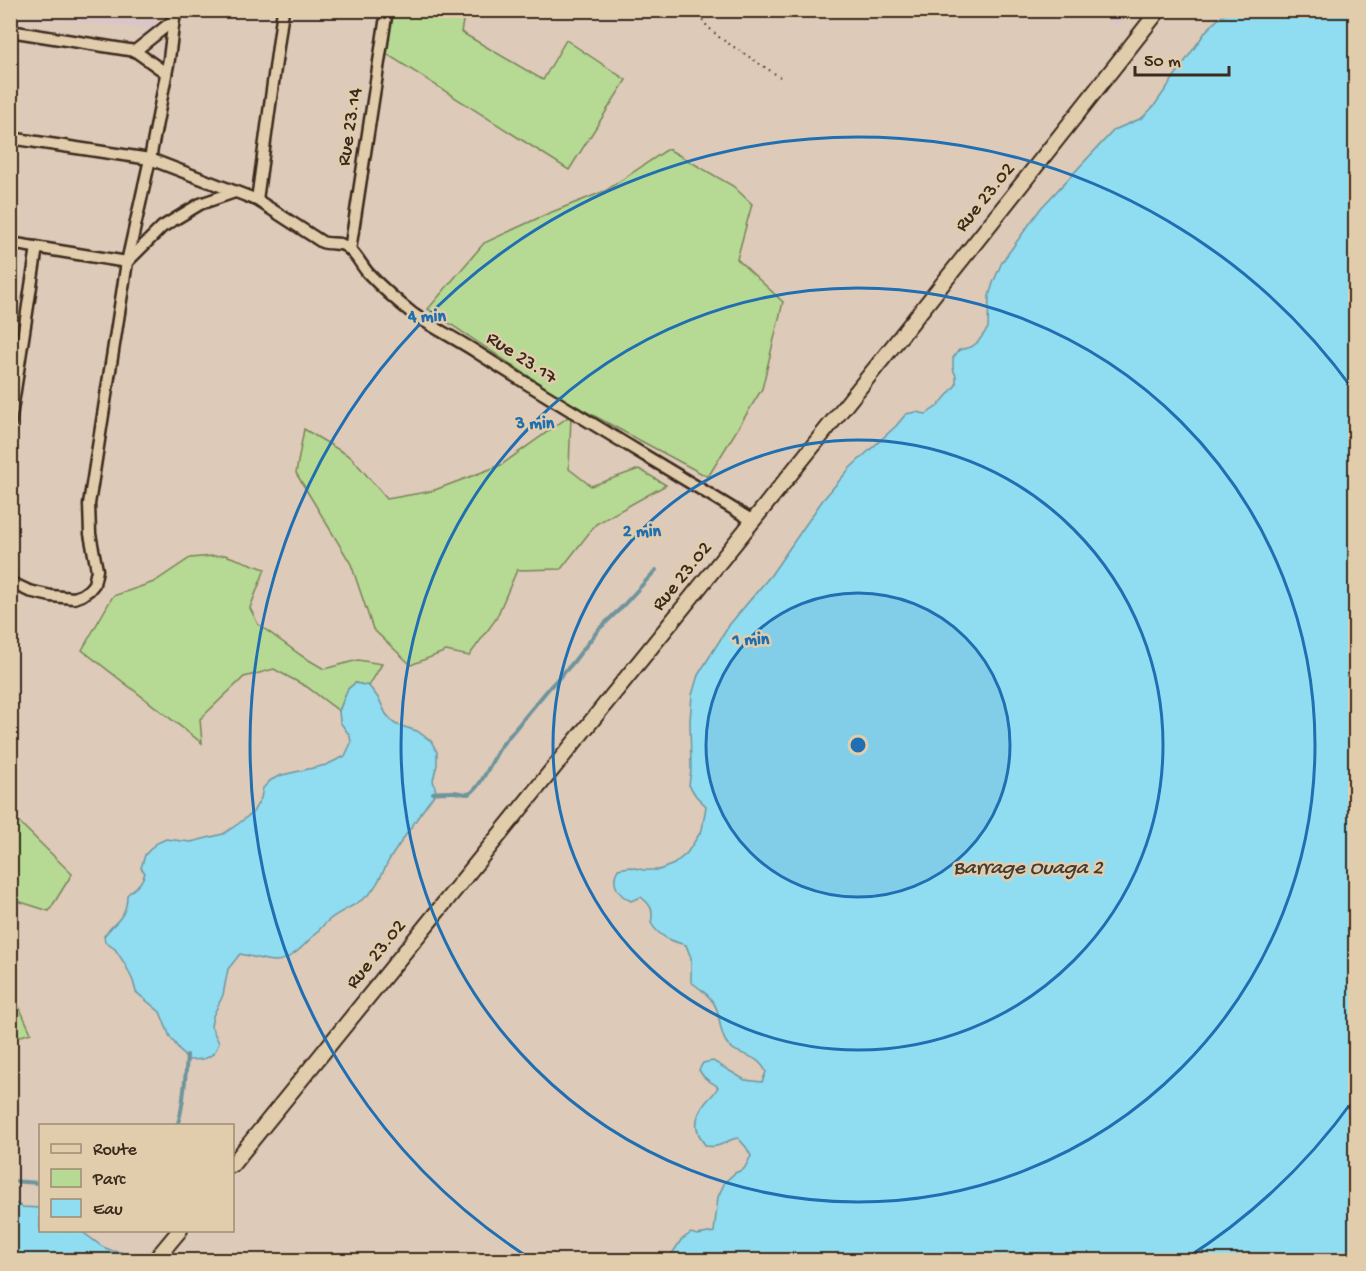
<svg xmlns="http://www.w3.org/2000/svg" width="1366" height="1271" font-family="'Gochi Hand',sans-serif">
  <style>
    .built { fill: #dac6c9 }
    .green { fill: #b6d994; stroke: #788259; stroke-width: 1.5 }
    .water { fill: #90dcf0; stroke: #6e959c; stroke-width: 1.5 }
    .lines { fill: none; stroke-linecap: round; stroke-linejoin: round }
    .stream { stroke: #6e959c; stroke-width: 4 }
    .street-casing { stroke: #3b2a1e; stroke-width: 15 }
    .secondary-casing { stroke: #3b2a1e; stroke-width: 18 }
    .path { stroke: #3b2a1e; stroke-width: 2; stroke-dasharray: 1.5 4.5; stroke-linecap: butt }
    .street { stroke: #e1cdac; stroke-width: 10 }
    .secondary { stroke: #e1cdac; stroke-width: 14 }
    .ring { fill: none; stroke: #1f6fb2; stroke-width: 3 }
    .labels { text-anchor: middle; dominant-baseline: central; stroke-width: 5; stroke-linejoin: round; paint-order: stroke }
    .street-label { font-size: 20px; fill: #3b2a1e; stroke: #e1cdac }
    .water-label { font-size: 21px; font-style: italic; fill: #443c33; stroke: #e1cdac }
    .centre { fill: #1f6fb2; stroke: #e1cdac; stroke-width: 3 }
    .ring-label { font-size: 18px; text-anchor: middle; font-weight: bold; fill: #1f6fb2; stroke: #e1cdac; stroke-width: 5; stroke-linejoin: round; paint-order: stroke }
  </style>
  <rect width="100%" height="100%" fill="#decab9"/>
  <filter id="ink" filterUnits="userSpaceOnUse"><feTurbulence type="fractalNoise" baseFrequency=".0167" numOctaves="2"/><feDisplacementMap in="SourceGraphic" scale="12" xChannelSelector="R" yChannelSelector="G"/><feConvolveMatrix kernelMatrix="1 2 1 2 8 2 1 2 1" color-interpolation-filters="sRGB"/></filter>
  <g filter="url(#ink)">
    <g class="built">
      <path d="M11,10l147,1 -3,19 -144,-17z"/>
      <path d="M1097,11h33l-13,15z"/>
    </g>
    <g class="green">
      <path d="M392,11h73l-4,21 82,48 23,-40 60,40 -57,90 -184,-117z"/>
      <path d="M668,149l65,37 19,18 -15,55 46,43 -21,87 -54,88 -145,-78 -135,-90 56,-66 63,-29 58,-23z"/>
      <path d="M571,415l-2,54 22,17 48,-17 27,16 -70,39 -35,45 -44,1 -21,49 -27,37 -23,-5 -35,14 -38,-36 -22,-65 -55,-91 8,-44 47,28 36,42 45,-8 69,-26z"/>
      <path d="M225,555l40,14 -15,39 8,16 44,32 22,13 34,-9 24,4 -13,22 -14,-3 -7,6 -9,22 -32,-24 -33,-18 -30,8 -44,42 2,24 -120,-93 31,-54 41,-14 36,-24z"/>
      <path d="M10,810l2,5 60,59 -23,37 -38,-12z"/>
      <path d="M11,989l20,44 -20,6h-1z"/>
    </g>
    <g class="water">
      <path d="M1231,10l124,1v1241l-4,8h-683l13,-20 10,-7 6,2 17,-3 4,-35 7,-15 10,-9 9,-4 7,-13 -5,-9 -8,-9c-9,1 -14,7 -22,8 -3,1 -7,0 -10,0 -12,-15 -13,-28 0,-44 5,-6 8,-7 12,-15 -9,-8 -12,-5 -19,-17l4,-7 10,-2 32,19 17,2 4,-10c-9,-21 -30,-14 -40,-30 -6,-9 -6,-22 -9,-32 -4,-12 -16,-21 -26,-28v-24l-5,-13c-15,-4 -27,-8 -35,-22 3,-13 0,-18 -10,-26l-10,4c-13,-6 -21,-18 -13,-32l12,-2 14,3h15l15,-6 13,-11 15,-23 4,-24 -10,-10 -7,-11 2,-15 -1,-50 2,-25 6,-20 32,-51 41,-49 51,-74 28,-33 46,-42 10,-12 10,-2 10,2 12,-8 18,-21v-9l-3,-7v-11l6,-8 12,-3 7,-5 10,-14 1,-32 4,-13 9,-21 39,-54 73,-78 28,-12 12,-12 52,-75 12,-12z"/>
      <path d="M355,683l14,3 10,13 7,15 9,10 22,7 14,10 6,11v13l-4,15 3,12c-16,22 -32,45 -47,68 -6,11 -10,23 -18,32 -11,13 -29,17 -42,28 -14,12 -34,41 -53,41 -12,0 -25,-5 -36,-7l-12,15 -5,26 -10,21 -2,10 8,17c-6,17 -16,17 -32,17l-17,-23 -10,-25 -24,-20 -3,-11 -8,-17 -10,-15 -10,-7 -1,-6c12,-16 23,-18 23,-41 9,-9 13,-8 18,-22l-4,-5 4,-13 10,-11 11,-5 25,3 32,-8 15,-10 15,-12 8,-14 2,-10 8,-8 11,-5 44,-10 19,-9 6,-13 -1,-7 -10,-14 -1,-11 9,-22z"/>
      <path d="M12,1201l10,6 18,1v22l41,1 22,16 10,4 8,1 4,4 -2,4h-112l-1,-58z"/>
    </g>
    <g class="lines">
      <g class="stream">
        <path d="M433,793c6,-1 13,-1 20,-1 5,0 10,2 15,2 11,-2 26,-38 33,-48l49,-59 21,-22 28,-36 21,-20 36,-39"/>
        <path d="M177,1126c6,-15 9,-55 10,-71"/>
        <path d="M10,1181l30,2"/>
        <path d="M120,1258l19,2"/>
      </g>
      <g class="street-casing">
        <g id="street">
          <path d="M10,31l125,20 31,22"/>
          <path d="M135,51l39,-31"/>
          <path d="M10,138l140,21 107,41 65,42c6,2 13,1 18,2 13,3 20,20 28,29 13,14 29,28 44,40 21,15 45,26 66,40 91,58 184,112 275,168"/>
          <path d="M257,200l26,-190"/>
          <path d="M10,243l117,19 35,-35 38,-23 35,-12"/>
          <path d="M350,250l37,-240"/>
          <path d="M10,423l27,-176"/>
          <path d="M10,581l4,3 15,7 22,5 23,2 8,-3 7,-5 5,-6 3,-14 -7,-36 -1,-30 38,-242 23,-103 19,-100 6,-49"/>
        </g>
      </g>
      <g class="secondary-casing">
        <g id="secondary">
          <path d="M232,1165c311,-384 622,-766 927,-1155"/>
          <path d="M155,1260l25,-30"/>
        </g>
      </g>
      <path class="path" d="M695,10l12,16 13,12 60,39"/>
      <use href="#street" class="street"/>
      <use href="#secondary" class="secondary"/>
    </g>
  </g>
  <circle cx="858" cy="745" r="152" fill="#1f6fb2" fill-opacity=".12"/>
  <g class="ring">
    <circle cx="858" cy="745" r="152"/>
    <circle cx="858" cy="745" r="305"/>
    <circle cx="858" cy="745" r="457"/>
    <path d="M1354 1099A609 609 0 0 1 1185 1259M531 1259A609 609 0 1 1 1354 391"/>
  </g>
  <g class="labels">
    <g class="street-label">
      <text transform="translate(351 127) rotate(-81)">Rue 23.14</text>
      <text transform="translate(986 198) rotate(-51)">Rue 23.02</text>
      <text transform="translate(521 359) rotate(33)">Rue 23.17</text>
      <text transform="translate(683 577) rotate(-51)">Rue 23.02</text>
      <text transform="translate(377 955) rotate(-51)">Rue 23.02</text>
    </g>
    <g class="water-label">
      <text x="1028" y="869">Barrage Ouaga 2</text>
    </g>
  </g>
  <circle cx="858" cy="745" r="9" class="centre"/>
  <g class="ring-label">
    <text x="427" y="321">4 min</text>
    <text x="535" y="428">3 min</text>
    <text x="642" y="536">2 min</text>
    <text x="751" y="644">1 min</text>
  </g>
  <rect width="1366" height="1271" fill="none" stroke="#e1cdac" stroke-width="36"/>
  <rect x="18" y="18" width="1330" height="1235" fill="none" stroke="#3b2a1e" stroke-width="2" filter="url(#ink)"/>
  <rect x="39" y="1124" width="195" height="108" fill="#e1cdac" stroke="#9f8c73" stroke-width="1.5"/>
  <rect x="51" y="1144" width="30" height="9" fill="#e1cdac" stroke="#9f8c73" stroke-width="1.5"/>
  <text x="93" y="1154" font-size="18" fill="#3b2a1e">Route</text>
  <rect x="51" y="1169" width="30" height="18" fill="#b6d994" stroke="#9f8c73" stroke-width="1.5"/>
  <text x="93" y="1184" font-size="18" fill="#3b2a1e">Parc</text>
  <rect x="51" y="1199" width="30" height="18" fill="#90dcf0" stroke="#9f8c73" stroke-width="1.5"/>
  <text x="93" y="1214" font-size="18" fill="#3b2a1e">Eau</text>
  <path d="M1135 66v9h94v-9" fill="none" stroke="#3b2a1e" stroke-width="3"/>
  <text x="1144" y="66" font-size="18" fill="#3b2a1e" stroke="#e1cdac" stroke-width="4.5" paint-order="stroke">50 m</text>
</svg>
